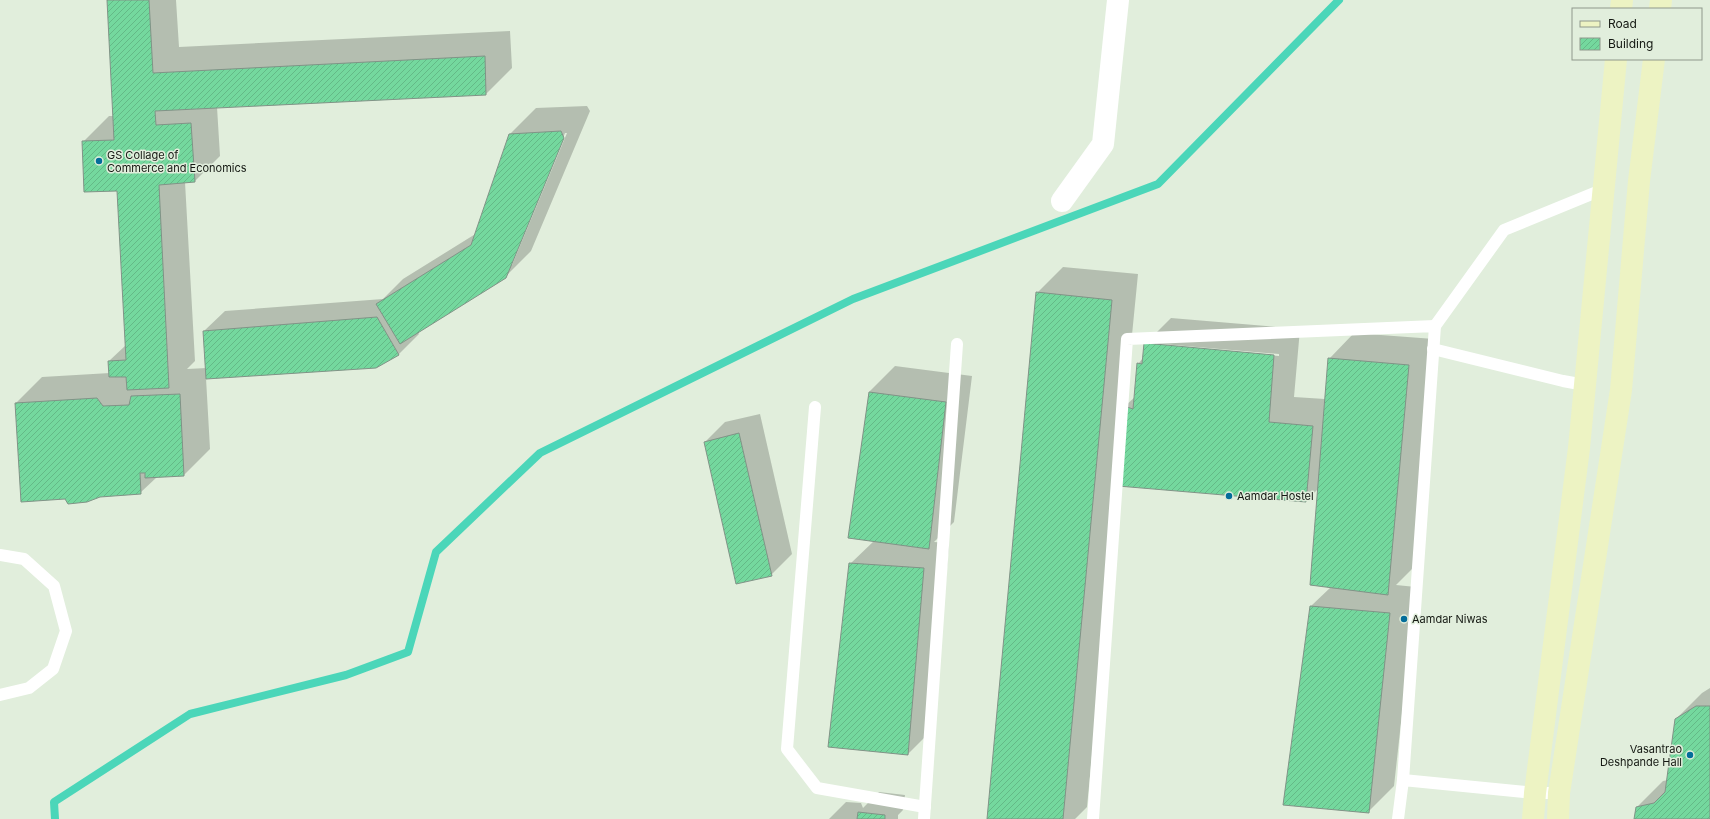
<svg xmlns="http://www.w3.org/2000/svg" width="1710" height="819" font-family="Inter,sans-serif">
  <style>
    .shadow { fill: #0003; fill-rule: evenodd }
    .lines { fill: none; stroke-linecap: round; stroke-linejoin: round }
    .stream { stroke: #4bd6b9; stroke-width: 8 }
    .building { fill: url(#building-hatch); stroke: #819387 }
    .service { stroke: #fff; stroke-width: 12 }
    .minor { stroke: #fff; stroke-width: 22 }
    .secondary { stroke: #edf3c3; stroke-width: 22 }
    .poi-dot { fill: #046d9a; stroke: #e1eedc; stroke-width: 1.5 }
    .labels { text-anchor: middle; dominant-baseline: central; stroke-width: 3; stroke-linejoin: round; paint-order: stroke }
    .poi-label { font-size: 11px; fill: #141812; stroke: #e1eedc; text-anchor: start }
  </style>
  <defs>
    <pattern id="building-hatch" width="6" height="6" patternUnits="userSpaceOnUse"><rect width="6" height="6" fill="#74d89e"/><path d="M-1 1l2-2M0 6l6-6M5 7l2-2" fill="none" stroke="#64b987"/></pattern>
  </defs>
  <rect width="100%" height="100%" fill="#e1eedc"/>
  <g class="shadow">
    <path d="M108,0h68l3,47 331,-16 2,37 -26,26 -269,13 3,49 -26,26h-9l10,179 -8,8 20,-1 -3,-37 21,-20 158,-12 20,-20 74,-46 33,-99 26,-26 51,-2 3,5 -59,140 -26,26 -87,55 1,2 -20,20 -23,13 -170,11 4,71 -26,26 -27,2 -17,16 -124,-90 26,-26 68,-4 -1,-12 17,-16 -8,-155 -35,-48 26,-26h5zM565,133h2l-55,132h-2z"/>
    <path d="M1063,267l75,7 -13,132 10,-9 3,-33 5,-6 2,-14 26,-26 129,11 -6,68 31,2 4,-40 25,-26 80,6 -21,229 -17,17 20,2 -22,199 -26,26 -57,-206 20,-19 -13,-98 -12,12 -188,-16 -31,322 -12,12h-87l49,-526zM1162,344l117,10v2l-117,-10z"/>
    <path d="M895,366l77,10 -18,146 -20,20 15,1 -15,185 -26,26 -58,-190 24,-23 -25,-4 20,-145z"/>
    <path d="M760,414l32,140 -21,21 -66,-133 20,-20z"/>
    <path d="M1710,688v131h-75l2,-12 26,-26 5,-1 8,-61 26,-26z"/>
    <path d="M879,792l26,3 -2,15 -5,5v4h-69l17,-17 15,1 2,5z"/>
  </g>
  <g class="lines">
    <path class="stream" d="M55,819l-1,-17 136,-88 156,-39 62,-23 28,-100 104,-99 313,-154 305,-115 181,-184"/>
  </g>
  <g class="building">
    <path d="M107,0h42l4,73 332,-17 1,39 -331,16 1,14 35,-2 4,59 -36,3 10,203 -42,2 -1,-13h-17l-1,-16 18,-1 -9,-169 -33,1 -2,-51 32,-1z"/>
    <path d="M561,131l3,7 -58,140 -106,66 -24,-40 95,-59 38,-111z"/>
    <path d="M1036,292l76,8 -49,519h-76z"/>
    <path d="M377,317l22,38 -23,13 -170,11 -3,-48z"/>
    <path d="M1144,343l130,12 -5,67 44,4 -7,76 -188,-16 6,-80 9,3 4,-46 5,1z"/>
    <path d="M1328,358l81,7 -21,230 -78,-10z"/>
    <path d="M869,392l77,10 -17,147 -81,-11z"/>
    <path d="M180,394l4,82 -39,2v-5h-5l1,21 -41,3 -13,5 -19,2 -3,-5 -44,3 -6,-99 82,-5 6,8 26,-1 2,-9z"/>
    <path d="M739,433l33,143 -36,8 -32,-142z"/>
    <path d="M849,563l75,5 -16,187 -80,-8z"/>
    <path d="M1310,606l80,7 -21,200 -86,-8z"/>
    <path d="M1696,706h14v113h-76l2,-12 18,-4 11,-11 10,-73z"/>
    <path d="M858,812l27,3v4h-28z"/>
  </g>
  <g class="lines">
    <g class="service">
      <path d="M1435,326l69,-96 100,-41"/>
      <path d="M1433,349l130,32 22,4"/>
      <path d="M815,407l-28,342 30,39 108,19"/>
      <path d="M0,555l24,4 30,27 12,45 -13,38 -24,19 -29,7"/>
      <path d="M924,819l33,-475"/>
      <path d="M1093,819l34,-480 308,-13 -32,454"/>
      <path d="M1398,819l5,-39 132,13h24"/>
    </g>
    <path class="minor" d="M1062,201l41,-57 15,-144"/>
    <g class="secondary">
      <path d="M1621,9l1,-9"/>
      <path d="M1660,9l1,-9"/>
      <path d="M1533,819l2,-26 44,-345 37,-389"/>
      <path d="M1558,819l1,-26 62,-403 18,-209 15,-122"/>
    </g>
  </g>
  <g class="poi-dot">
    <circle cx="99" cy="161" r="4"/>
    <circle cx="1229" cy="496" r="4"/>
    <circle cx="1404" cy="619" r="4"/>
    <circle cx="1690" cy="755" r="4"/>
  </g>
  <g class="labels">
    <g class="poi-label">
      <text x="107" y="155">GS Collage of<tspan x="107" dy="13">Commerce and Economics</tspan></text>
      <text x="1237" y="496">Aamdar Hostel</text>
      <text x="1412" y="619">Aamdar Niwas</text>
      <text x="1682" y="749" text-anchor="end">Vasantrao<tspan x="1682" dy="13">Deshpande Hall</tspan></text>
    </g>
  </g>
  <rect x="1572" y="8" width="130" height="52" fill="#e1eedc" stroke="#8f988b"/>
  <rect x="1580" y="21" width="20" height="6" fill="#edf3c3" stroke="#8f988b"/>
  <text x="1608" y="28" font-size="12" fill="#141812">Road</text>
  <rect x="1580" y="38" width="20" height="12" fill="url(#building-hatch)" stroke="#8f988b"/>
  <text x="1608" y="48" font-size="12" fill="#141812">Building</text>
</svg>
